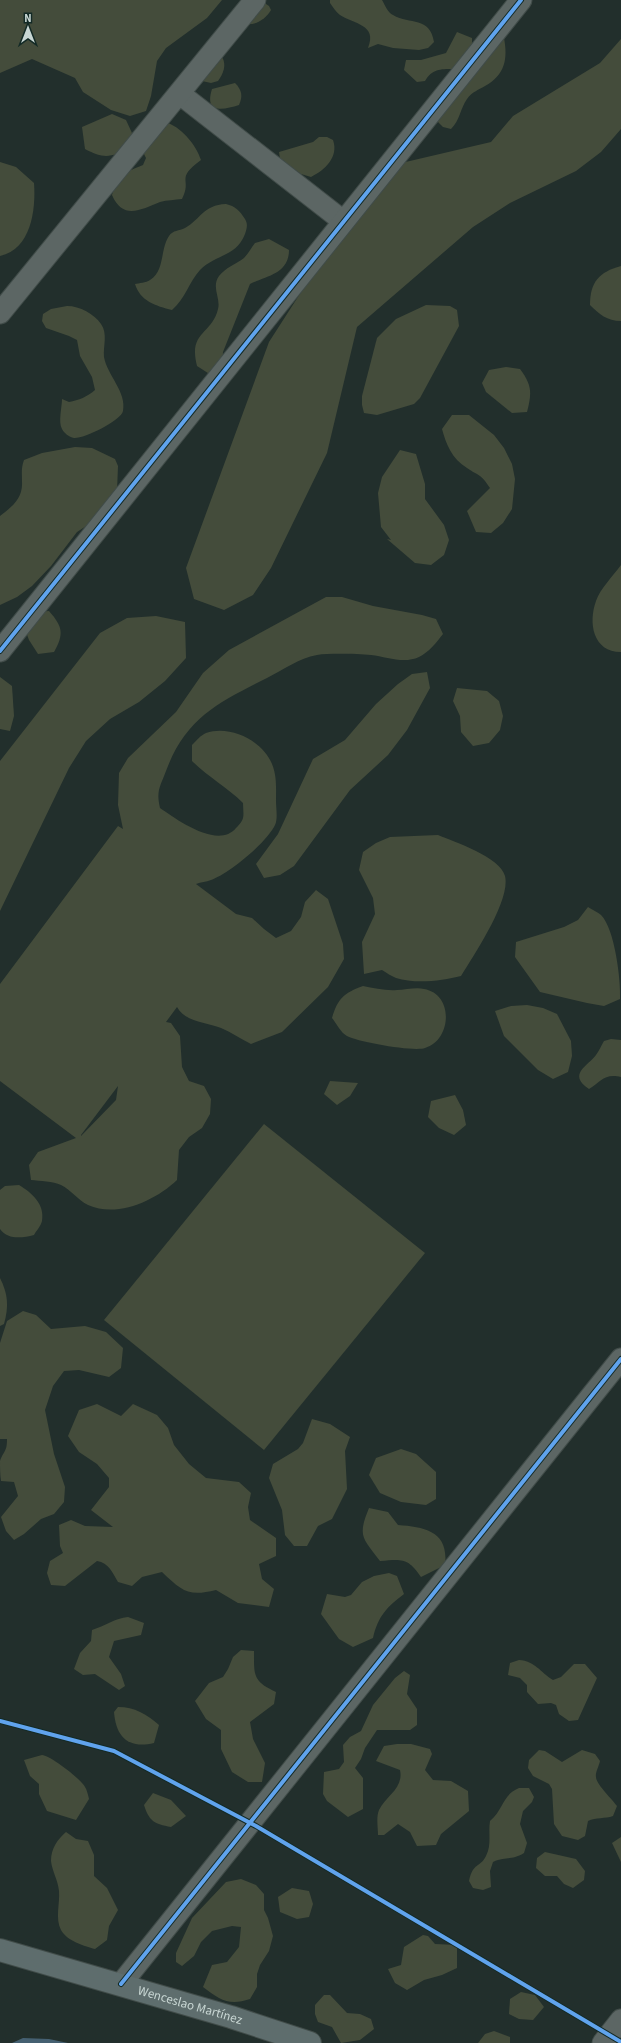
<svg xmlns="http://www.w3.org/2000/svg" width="621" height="2043" font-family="'Source Sans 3',sans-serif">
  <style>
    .green { fill: #444c3b; fill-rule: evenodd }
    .water { fill: #456071 }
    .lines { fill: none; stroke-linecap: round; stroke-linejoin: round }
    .minor-casing { stroke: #414c49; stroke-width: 23 }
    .major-casing { stroke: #414c49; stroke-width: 24 }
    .minor { stroke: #5c6664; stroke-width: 21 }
    .major { stroke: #5e6d6d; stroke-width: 22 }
    .cycleway-casing { stroke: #132a26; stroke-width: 6 }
    .cycleway { stroke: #60a3ed; stroke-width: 4 }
    .labels { text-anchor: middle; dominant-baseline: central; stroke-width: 3.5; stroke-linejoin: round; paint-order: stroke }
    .street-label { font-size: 13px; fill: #c8d6d3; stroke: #132a26 }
  </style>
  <rect width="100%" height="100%" fill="#222f2c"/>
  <g class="green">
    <path d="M0,0h222l-15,18 -41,30 -9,13 -6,35 -5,15 -16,5 -19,-6 -28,-18 -8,-14 -43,-19 -32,14z"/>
    <path d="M330,0h52c3,5 6,13 11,15 17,10 37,1 41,27l-6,6 -9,2 -26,-2 -15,-4 -10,4c10,-24 -15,-24 -28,-33 -4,-3 -7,-8 -10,-12z"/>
    <path d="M263,2l6,4 2,4c-5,9 -16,16 -26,14z"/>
    <path d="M457,32l15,6v9l-19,22c-13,0 -21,0 -28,12l-8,1 -13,-12 2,-10h15l25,-7z"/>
    <path d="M504,38c4,21 1,37 -19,48 -7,4 -13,6 -18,13 -7,10 -7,21 -16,30l-8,-2 -6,-6z"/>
    <path d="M621,39v90l-20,23 -25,19 -66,32 -37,24 -116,100 -30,126 -56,115 -18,27 -29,15 -30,-11 -8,-31 83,-226 72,-112 56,-66 94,-22 22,-26 87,-53z"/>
    <path d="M222,57c5,8 1,17 -4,24l-7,2 -9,-2z"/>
    <path d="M235,83c7,7 8,13 4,22 -16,5 -35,9 -27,-16z"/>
    <path d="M112,114l14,6 6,13 -2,14c-19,11 -26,12 -45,2l-3,-22z"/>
    <path d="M168,123c15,6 28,22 33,37 -27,20 -8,18 -19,39 -7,1 -15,1 -22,3 -18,7 -37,19 -48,-7 7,-20 11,-22 31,-30l3,-7 -7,-14z"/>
    <path d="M319,137h8l6,3c6,17 -8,30 -22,37l-10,-3 -21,-15 -1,-7 34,-10z"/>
    <path d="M0,162l16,5 18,16c2,27 -3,66 -34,73z"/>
    <path d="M226,204c9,2 14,7 19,15 3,5 2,9 0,15 -9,23 -29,20 -45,36 -11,12 -15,29 -28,40 -16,-4 -32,-9 -37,-26 4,-1 11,-1 15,-4 15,-9 10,-31 19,-44 4,-6 10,-5 16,-8 16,-9 18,-23 41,-24z"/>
    <path d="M269,239l20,11c0,24 -23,26 -39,34l-27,68 -1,16 -11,7 -14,-9c-9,-35 15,-31 21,-57 3,-11 -7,-22 1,-33 6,-8 17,-12 25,-18 4,-4 7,-10 11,-15z"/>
    <path d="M621,266v55c-14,0 -22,-7 -31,-16 0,-23 9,-33 31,-39z"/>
    <path d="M426,305l24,1 7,4 2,16 -39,72 -6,6 -37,11 -13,-2 -2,-8v-9l15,-58 19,-19z"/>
    <path d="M67,306c13,0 27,8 34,18 7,10 2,22 3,33 3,18 23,35 19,54 -2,10 -40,28 -49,27 -5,-1 -10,-5 -12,-9 -4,-7 0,-22 0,-30l7,3c10,-2 18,-5 26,-12l-3,-13 -12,-21 -3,-16 -8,-4 -23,-8 -4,-7 1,-7 8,-5z"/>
    <path d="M506,367l14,2c12,16 12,24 7,43l-15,1 -26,-21 -4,-9 7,-13z"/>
    <path d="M452,415h17l25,20 10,13 8,16 3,15 -3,30 -9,14 -12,10 -15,-1 -9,-21 23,-23c-10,-15 -10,-11 -23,-20 -15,-9 -21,-24 -25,-39z"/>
    <path d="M75,447l17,1 23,11 3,7 -1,25 -20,28 -20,13 -26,34 -19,20 -15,11 -17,8v-89c12,-9 23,-18 22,-34 0,-8 -1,-14 2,-22l18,-7z"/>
    <path d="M400,450l16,4 9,30v15l19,26 5,15 -5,15 -13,10 -16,-2 -28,-24 4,1 -10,-13 -3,-34 4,-16z"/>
    <path d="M621,565v87c-28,0 -33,-29 -25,-51 4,-12 17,-25 25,-36z"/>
    <path d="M326,597h16l31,9 49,9 14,4 7,15c-7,9 -14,18 -24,23 -15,7 -32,0 -48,-2 -13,-1 -41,-2 -54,0 -18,3 -34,15 -50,23 -47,24 -81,39 -101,93 -6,16 -10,20 -6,37 16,11 58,42 76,20 2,-2 6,-6 7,-10 1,-4 0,-10 0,-15 -16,-16 -35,-26 -51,-42v-16c4,-4 9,-10 14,-12 24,-8 56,7 66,31 5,12 4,24 4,37 0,7 2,18 -1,24 -8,17 -46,49 -64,55 -5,2 -10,2 -15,4l40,30 16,4 12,11 12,9 15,-7 10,-14 4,-15 11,-12 12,9 15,45 1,15 -16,28 -46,45 -31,12c-10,-5 -20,-12 -30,-16 -15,-6 -36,-6 -44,-21l-11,15 5,1 9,13 2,31 7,14 15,5 7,13 -1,15 -8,14 -13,9 -10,13 -2,30c-22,21 -60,38 -89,25 -10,-5 -17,-15 -27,-20 -8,-4 -21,-4 -30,-5l-2,-15 9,-13 38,-14 -76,-57v-97l118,-158 5,3 -5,-24 1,-32 9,-15 48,-46 27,-39 26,-23zM118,1086l-2,14 -35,36v-1z"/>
    <path d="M49,611c14,16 15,23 5,41l-16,2 -9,-14 -10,-27z"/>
    <path d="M156,616l29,6 1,36 -21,23 -26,21 -29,17 -24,22 -17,27 -69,143v-150l100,-128 27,-15z"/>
    <path d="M427,672l3,16 -23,42 -19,25 -38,35 -56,76 -14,9 -16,3 -8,-14 22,-30 35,-75 32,-19 31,-36 22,-20 14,-10z"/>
    <path d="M0,677l12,9 2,30 -4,15 -10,-2z"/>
    <path d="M457,688l30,3 12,10 4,15 -3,14 -11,13 -16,3 -12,-14 -1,-16 -7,-15z"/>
    <path d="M438,835c17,7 62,22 67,41 6,24 -31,79 -44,100 -19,5 -46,8 -65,2 -5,-2 -9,-5 -14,-8l-18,4 -2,-32 13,-28 -2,-16 -14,-28 4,-18 13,-9 14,-6z"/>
    <path d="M588,907c4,3 10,5 13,8 14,14 20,66 19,84l-16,7 -17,-3 -47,-11 -25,-35 1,-15 48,-15 14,-7z"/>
    <path d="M363,986c11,2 23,5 34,4 8,0 19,-3 27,-1 30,5 28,51 1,59 -11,4 -67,-6 -78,-12 -6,-3 -11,-13 -15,-18 6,-20 12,-25 31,-32z"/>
    <path d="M527,1005l16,3 14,6 14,27 1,15 -4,16 -15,7 -15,-9 -34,-34 -9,-25 16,-5z"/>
    <path d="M611,1039l10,1v37c-17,-4 -20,5 -32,12 -22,-15 -1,-23 7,-34 3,-4 5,-9 8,-14z"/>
    <path d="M330,1081l28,2 -8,13 -13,9 -13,-11z"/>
    <path d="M455,1095l8,15 3,15 -12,10 -15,-7 -11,-11 3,-16z"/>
    <path d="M264,1124l161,129 -161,197 -160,-130z"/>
    <path d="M19,1185c13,8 26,19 23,36 -1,5 -6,10 -8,14 -12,3 -26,5 -34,-6v-39l5,-4z"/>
    <path d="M0,1278c8,16 9,28 4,46l-4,2z"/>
    <path d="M23,1311l13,4 15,14 34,-3 21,6 17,16 -2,20 -12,9 -30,-7 -15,1 -11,15 -8,24 9,44 11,33 -1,15 -10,12 -13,5 -17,15 -10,6 -8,-9 -5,-14 17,-21 -4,-14 -13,-1c-1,-6 -1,-14 -1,-20 4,-11 7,-9 7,-22h-7v-96l7,-22z"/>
    <path d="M97,1404l24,12 12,-12 24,11 11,13 6,17 15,19 17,14 33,4 12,11 -3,14 2,13 26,18v18l-17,8 3,15 12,10 -5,18 -31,-4 -22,-13c-28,7 -34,1 -54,-18l-20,5 -10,9 -14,-4c-6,-10 -9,-19 -21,-21l-32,25 -14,-1 -4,-12 3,-12 13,-8 -3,-7 -1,-21 12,-5 14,6 28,1 -22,-17 18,-23v-9l-12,-14 -18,-12 -11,-16 11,-26z"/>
    <path d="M312,1419l18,5 20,13 -5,14 2,38 -15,30 -14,7 -11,20h-13l-9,-11 -3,-25 -13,-32 4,-14 25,-15 5,-6z"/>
    <path d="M401,1449l15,5 20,18v27l-10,6 -25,-3 -21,-9 -11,-18 7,-17z"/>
    <path d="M369,1508l19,4 10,13c28,2 51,7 47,40l-24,12c-13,-19 -18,-18 -41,-16 -17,-23 -23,-24 -11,-53z"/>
    <path d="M389,1573l8,3 7,18c-17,13 -26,22 -31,44l-20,9 -14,-8 -18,-25 6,-20 18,3 6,-2 11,-13 12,-6z"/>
    <path d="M128,1617l16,6 -3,12 -27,6 -5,16 12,17 4,12 -6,4 -24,-16 -12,1 -9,-6 6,-16 11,-12 1,-11c13,-4 23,-12 36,-13z"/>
    <path d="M241,1650l13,1c0,25 -1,30 22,41l-2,12 -24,18 3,17 12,24 -3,19h-14l-16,-10 -11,-23v-19l-15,-11 -11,-18 14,-18 14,-6 5,-8 5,-12z"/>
    <path d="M519,1660c16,1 21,12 34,20l8,-3 13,-13h11l12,14 -19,42 -9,1 -10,-7 -3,-9 -5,-2 -13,1 -11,-12v-7l-7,-7 -12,-3 2,-12z"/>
    <path d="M404,1671l6,4 -3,19 10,15v16l-7,5h-33l-12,18 -4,11 -6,9 8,10v31l-15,8 -21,-16 -4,-7 1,-22 15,-3 5,-7 -1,-17 7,-8 11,-6 12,-26 22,-27z"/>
    <path d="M118,1707c17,0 28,7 41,18l-5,18c-26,6 -38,-6 -40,-31z"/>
    <path d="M397,1744h14l19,5 2,5 -7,16 8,10 18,1 17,10 1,20 -28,23 -5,11 -19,1 -7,-14 -12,-8 -14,11h-6c0,-7 -2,-18 1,-25 7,-14 25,-22 21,-40l-24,-9 8,-15z"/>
    <path d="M539,1750l6,1 17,11 20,-12 13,4 5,7c-1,5 -5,12 -4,16 0,7 16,22 21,29l-4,10c-8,3 -17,1 -25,5l-3,15 -7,4 -16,-4 -8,-12 -2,-35 -3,-5 -16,-8 -5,-8 1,-8z"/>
    <path d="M42,1755c8,0 40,25 43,32 2,3 3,8 4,12l-13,21 -29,-9 -8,-17v-10l-9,-8 -6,-16z"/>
    <path d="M519,1788h10l5,9 -2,5 -9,9 -3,13 7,19 -3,10c-13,8 -18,3 -31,9l-3,9 1,16 -8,3 -10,-2 -4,-7c4,-19 11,-13 17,-25 6,-12 2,-23 4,-35 14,-12 12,-26 29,-33z"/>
    <path d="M153,1793l18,7 15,16 -15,11c-17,-3 -22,-6 -27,-22z"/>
    <path d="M66,1832l10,7 12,2 6,14v21l13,12 11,22 -9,16 -2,14 -12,9c-11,-3 -28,-8 -34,-19 -6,-12 -1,-26 -2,-39 -1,-11 -7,-20 -8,-30 0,-13 7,-22 15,-29z"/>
    <path d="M621,1837v25l-9,-19z"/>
    <path d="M545,1852l31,7 9,12 -1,9 -11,8 -9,-4 -7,-8h-12l-9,-8 1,-10z"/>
    <path d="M241,1879l15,6 8,9v16l4,8 5,18 -4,15 -9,14 -3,9v13l-7,12c-21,7 -30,1 -47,-12l9,-22 15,-3 12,-15 2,-20 -9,-1 -20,5 -11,11 -7,14 -12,10 -6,-4v-9l16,-35 34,-36z"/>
    <path d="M292,1888l17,3 4,13 -4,13 -12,2 -17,-7 -2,-15z"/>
    <path d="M423,1935l5,1 7,8 22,1v23l-15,7 -18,5 -17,10 -12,-7 -7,-14 13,-4 3,-18z"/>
    <path d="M521,1992l14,3 9,12 -11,13 -14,-1 -10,-5 1,-15z"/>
    <path d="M324,1995h6l17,18 13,1 11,5 3,10 -14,11 -19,3 -9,-16 -14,-5 -3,-8v-9z"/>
    <path d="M494,2031l16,6v6h-32l7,-9z"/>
  </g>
  <path class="water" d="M23,2038l26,1 19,4h-56z"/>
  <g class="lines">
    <g class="minor-casing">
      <g id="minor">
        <path d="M180,94l163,127"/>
        <path d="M0,313l255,-313"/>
        <path d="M0,651l521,-651"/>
        <path d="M121,1984l500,-625"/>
        <path d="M603,2043l18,-23"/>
      </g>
    </g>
    <g class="major-casing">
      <g id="major">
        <path id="s1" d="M0,1950l231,67 79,26"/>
      </g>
    </g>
    <use href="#minor" class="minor"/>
    <use href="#major" class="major"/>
    <g class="cycleway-casing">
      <g id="cycleway">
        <path d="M0,651l521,-651"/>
        <path d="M0,1721l114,30 142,75 365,216"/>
        <path d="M121,1984l500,-625"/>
      </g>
    </g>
    <use href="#cycleway" class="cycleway"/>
  </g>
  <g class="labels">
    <g class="street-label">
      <text stroke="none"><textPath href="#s1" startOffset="198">Wenceslao Martínez</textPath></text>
    </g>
  </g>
  <g transform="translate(28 28)" stroke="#132a26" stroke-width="3" paint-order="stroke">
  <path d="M0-3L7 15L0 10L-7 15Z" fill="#c8d6d3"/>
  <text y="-6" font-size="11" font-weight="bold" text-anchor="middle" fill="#c8d6d3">N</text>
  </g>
</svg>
